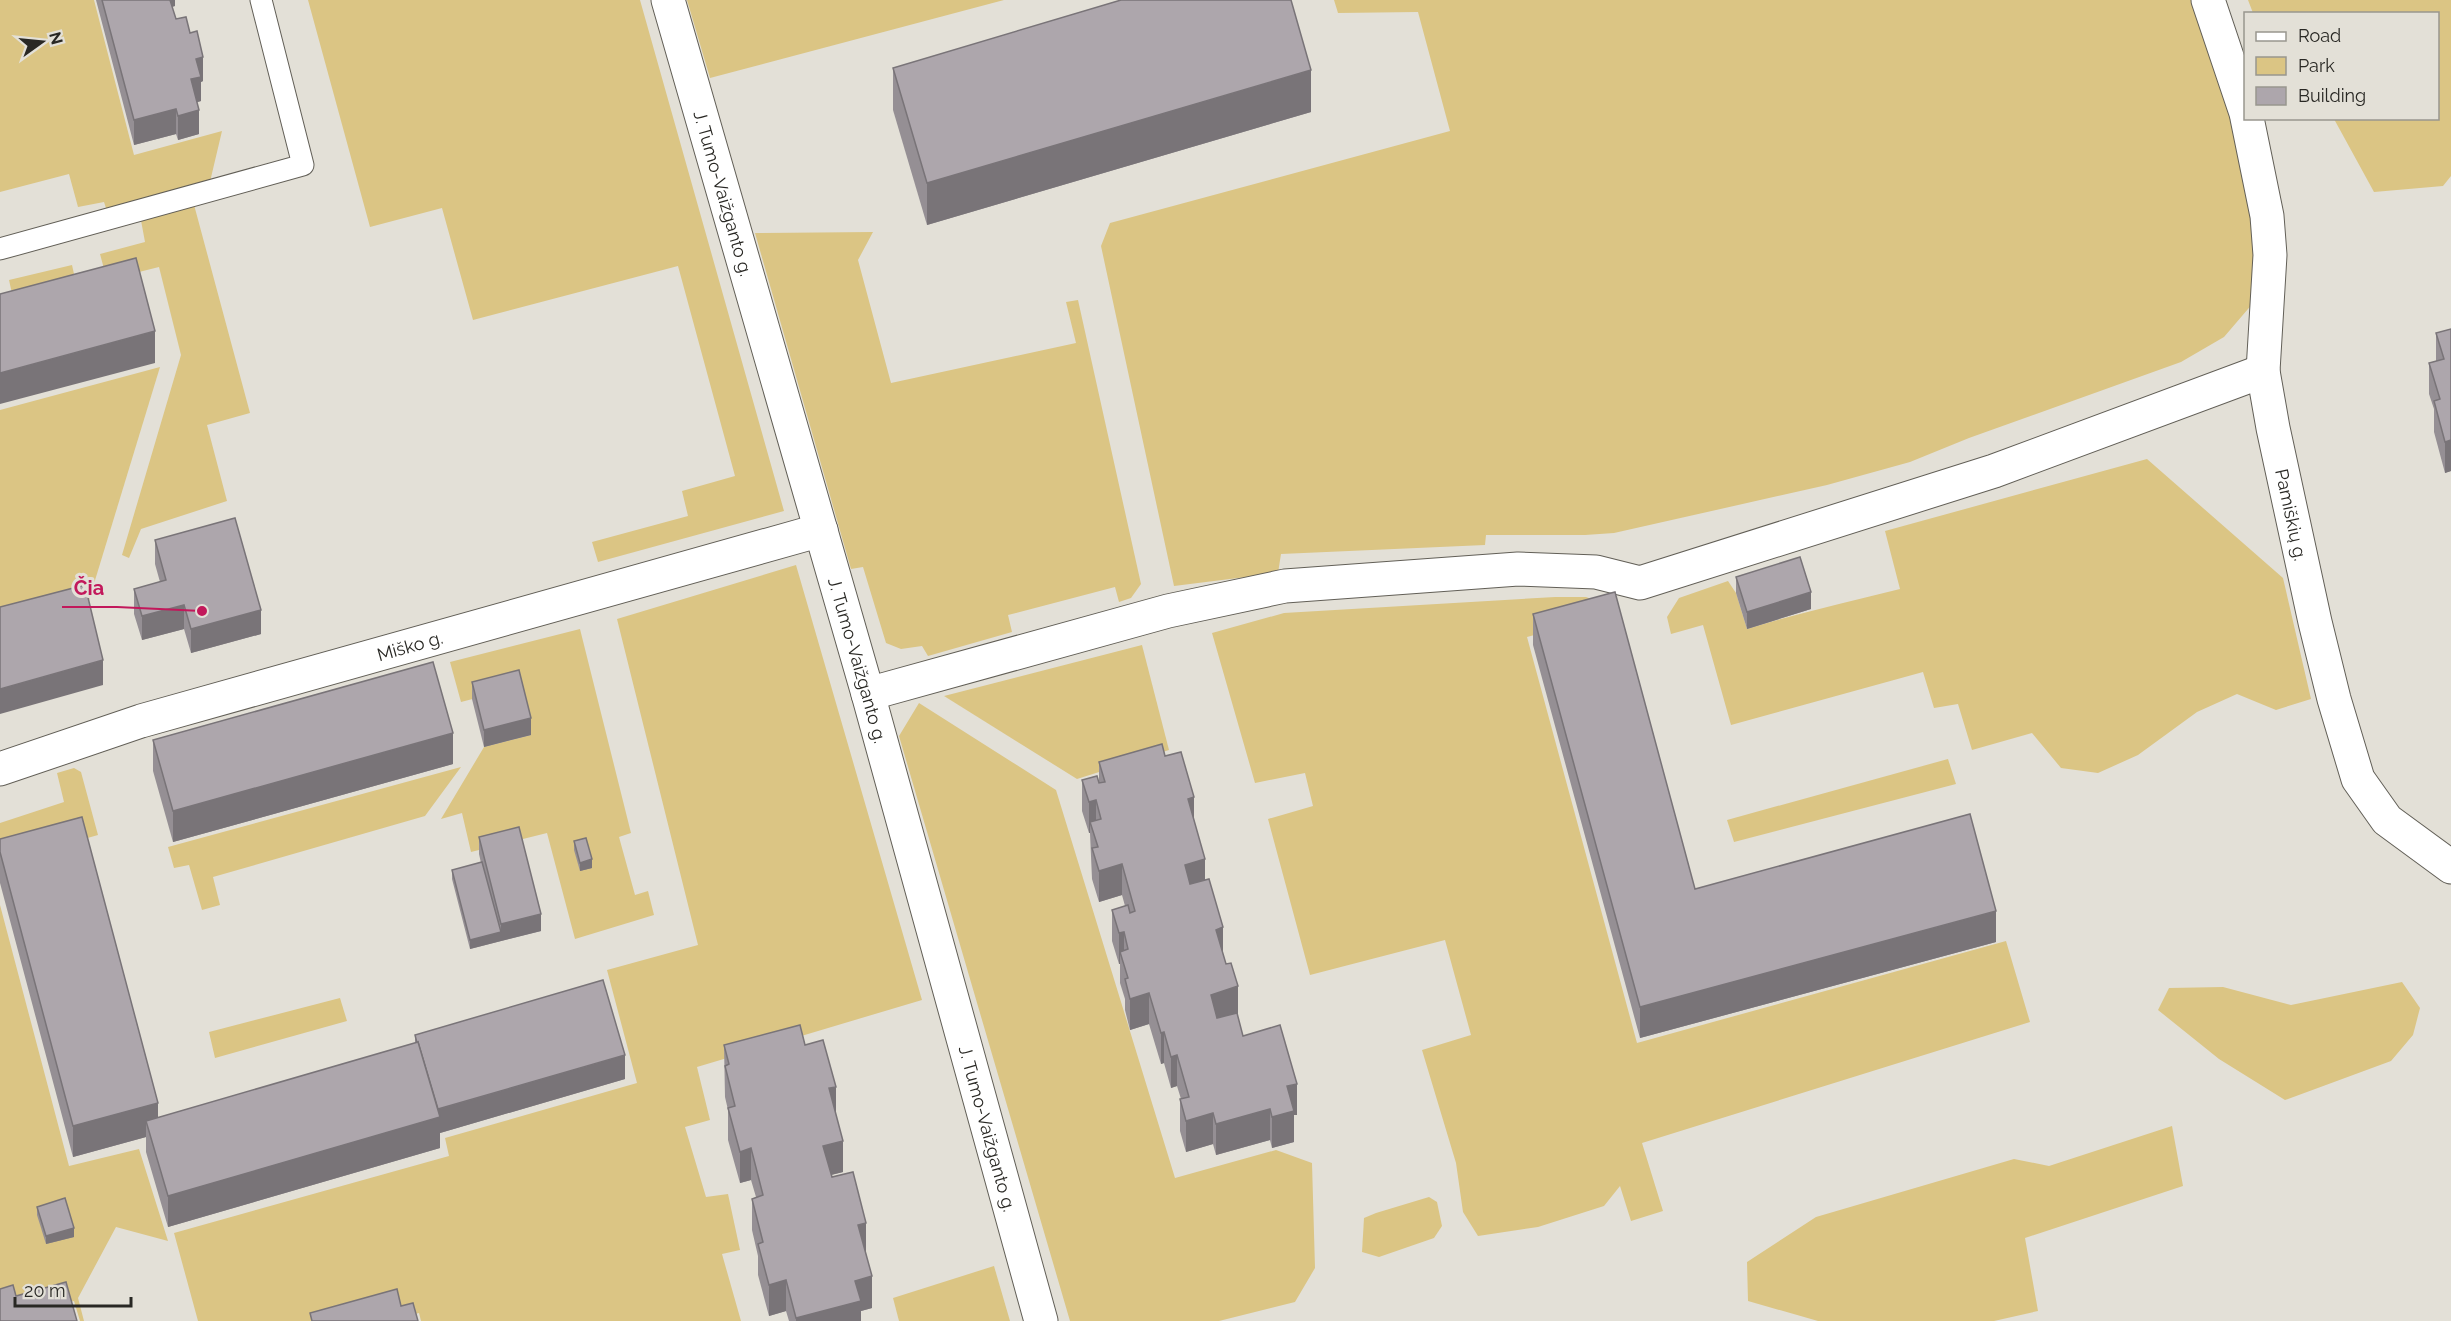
<svg xmlns="http://www.w3.org/2000/svg" width="2451" height="1321" font-family="Raleway,sans-serif">
  <style>
    .green { fill: #dbc584 }
    .lines { fill: none; stroke-linecap: round; stroke-linejoin: round }
    .lane-casing { stroke: #625f57; stroke-width: 23 }
    .street-casing { stroke: #625f57; stroke-width: 35 }
    .lane { stroke: #fff; stroke-width: 21 }
    .street { stroke: #fff; stroke-width: 33 }
    .wall { fill: #958f94 }
    .shaded-wall { fill: #797478 }
    .building { fill: #ada6ac; stroke: #797478; stroke-width: 1.5 }
    .labels { text-anchor: middle; dominant-baseline: central; stroke-width: 6; stroke-linejoin: round; paint-order: stroke }
    .street-label { font-size: 18px; fill: #292824; stroke: #e3e0d7 }
    .leader { fill: none; stroke: #c2185b; stroke-width: 2 }
    .callout-dot { fill: #c2185b; stroke: #e3e0d7; stroke-width: 2 }
    .callout-label { font-size: 20px; text-anchor: middle; font-weight: bold; fill: #c2185b; stroke: #e3e0d7; stroke-width: 6; stroke-linejoin: round; paint-order: stroke }
  </style>
  <rect width="100%" height="100%" fill="#e3e0d7"/>
  <g class="green">
    <path d="M0,0h94l40,155 88,-24 -13,55 -101,28 -4,-12 -26,5 -9,-33 -69,18z"/>
    <path d="M308,0h332l144,511 -186,51 -6,-20 96,-26 -6,-25 53,-15 -57,-210 -205,54 -31,-112 -72,19z"/>
    <path d="M687,0h317l-294,78z"/>
    <path d="M1334,0h866l63,239 -9,63 -30,35 -43,25 -212,76 -59,24 -83,23 -213,48 -29,2h-99l-1,10 -204,9 -3,19 -104,13 -73,-340 9,-23 340,-92 -32,-119 -80,1z"/>
    <path d="M2248,0h203v176l-8,10 -69,6 -40,-73 104,-1v-104l-185,-1z"/>
    <path d="M193,201l57,212 -43,12 20,76 -86,28 -12,29 -7,-3 59,-200 -22,-88 -52,13 -7,-26 45,-12 -5,-27z"/>
    <path d="M873,232l-15,28 33,123 185,-40 -10,-41 12,-2 63,284 -10,14 -12,4 -4,-15 -107,28 4,17 -84,24 -6,-10 -21,3 -15,-6 -23,-76 -12,2 -96,-336z"/>
    <path d="M72,265l6,27 -63,15 -6,-27z"/>
    <path d="M160,367l-71,233 -89,24v-214z"/>
    <path d="M2147,459l136,119 28,121 -35,11 -39,-16 -40,18 -59,43 -40,18 -37,-5 -29,-35 -60,17 -14,-46 -24,4 -11,-36 -192,53 -28,-100 -32,9 -4,-17 12,-19 49,-17 8,12 11,36c51,-16 102,-27 153,-40l-15,-58z"/>
    <path d="M796,565l126,435 -225,67 13,53 -25,7 21,70 22,-3 12,56 -18,4 19,67h-320l-2,-8 -32,8h-189l-24,-88 275,-77 -4,-18 192,-55 -30,-113 91,-25 -81,-326z"/>
    <path d="M1555,597h31l21,8 5,9 -85,23 110,406 369,-102 24,81 -388,121 21,68 -32,10 -11,-35 -16,20 -66,21 -60,9 -15,-24 -7,-49 -34,-113 49,-15 -26,-95 -135,35 -42,-156 45,-13 -8,-33 -50,10 -43,-150 72,-20z"/>
    <path d="M580,629l51,204 -12,4 16,58 13,-4 6,24 -79,24 -28,-106 -76,19 -9,-39 -21,6 43,-72 47,-12 -12,-48 -58,15 -11,-40z"/>
    <path d="M1142,645l27,105 -92,29 -133,-83z"/>
    <path d="M919,703l137,87 119,388 101,-28 36,13 3,105 -20,34 -76,19h-149l-171,-585z"/>
    <path d="M1948,759l8,25 -222,58 -7,-22z"/>
    <path d="M461,767l-36,49 -212,61 7,28 -18,5 -13,-45 -15,3 -6,-21z"/>
    <path d="M74,768l7,4 17,63 -98,28v-40l64,-21 -7,-29z"/>
    <path d="M0,905l69,261 70,-17 29,92 -52,-14 -38,71 6,23h-4l-6,-20 -56,15 -18,-8z"/>
    <path d="M2402,982l18,26 -7,27 -22,26 -106,39 -66,-41 -61,-49 11,-22 54,-1 68,18z"/>
    <path d="M340,998l7,23 -132,37 -6,-26z"/>
    <path d="M2172,1126l11,60 -158,52 13,73 -44,10h-176l-70,-20 -1,-39 69,-45 198,-58 35,7z"/>
    <path d="M1429,1197l8,5 5,24 -8,12 -55,19 -17,-5 2,-34 12,-5z"/>
    <path d="M994,1266l16,55h-111l-6,-23z"/>
  </g>
  <g class="lines">
    <g class="lane-casing">
      <path id="lane" d="M0,249l303,-84 -42,-165"/>
    </g>
    <g class="street-casing">
      <g id="street">
        <path id="s1" d="M668,0l200,694 173,627"/>
        <path d="M2208,0l38,113"/>
        <path id="s2" d="M2247,118l20,98 3,39 -7,116 10,57 42,194 19,77 24,80 29,41 64,47"/>
        <path d="M868,694l300,-83 117,-25 233,-17 78,3 44,11 354,-112 269,-100"/>
        <path id="s3" d="M0,769l141,-48 680,-191"/>
      </g>
    </g>
    <use href="#lane" class="lane"/>
    <use href="#street" class="street"/>
  </g>
  <g class="wall">
    <path d="M96,0h79v6l-3,1 4,12 27,62 -2,1v19l-4,1 2,32 -21,6 -2,-6 -42,11z"/>
    <path d="M893,68l418,44 -384,113 -34,-115z"/>
    <path d="M2451,329v142l-6,2 -11,-41v-23l-5,-15v-31l7,-2v-28z"/>
    <path d="M155,540l106,94 -70,19 -7,-24 -42,11 -8,-26v-25l26,-7 -5,-18z"/>
    <path d="M1736,577l75,32 -64,20 -11,-36z"/>
    <path d="M1533,614l162,275 301,53 -356,96 -107,-393z"/>
    <path d="M472,682l59,53 -47,12 -12,-48z"/>
    <path d="M153,740l300,24 -280,78 -20,-71z"/>
    <path d="M1165,756l29,64 11,59 33,139 5,18 54,79h-3v27l-22,6 -2,-8 -54,15 -3,-11 -27,8 -6,-21v-32h1l-4,-13 -6,2 -7,-25 -3,1 -12,-40 -19,6 -5,-20v-11l-5,-16v-19h-1l-7,-23v-31l13,-4 -3,-11 -23,7 -7,-23 -2,-46h-1l-7,-22v-31l17,3v-21z"/>
    <path d="M479,837l62,94 -71,18 -18,-70v-9l29,-7 -2,-9z"/>
    <path d="M0,839l158,279 257,-74v-9l210,44 -185,54v15l-272,79 -22,-75v-15l-73,20 -73,-274z"/>
    <path d="M574,841l18,27 -12,3 -6,-21z"/>
    <path d="M724,1045h81l31,69 7,58 -12,3 35,78 6,55 -11,3v10h-72l-3,-10 -17,5 -11,-41v-19l-6,-26v-31l4,-2 -5,-17 -11,3 -12,-43v-30l-3,-13z"/>
    <path d="M37,1207l37,30 -28,7 -9,-29z"/>
  </g>
  <g class="shaded-wall">
    <path d="M166,0h9v6l-9,2z"/>
    <path d="M203,57v24l-2,1v19l-10,3v-25l5,-20z"/>
    <path d="M1311,70v42l-384,113v-42z"/>
    <path d="M176,109v25l-42,11v-25z"/>
    <path d="M199,110v24l-21,6v-24z"/>
    <path d="M155,331v32l-155,41v-31z"/>
    <path d="M2451,440v31l-6,2v-31z"/>
    <path d="M1811,592v17l-64,20v-17z"/>
    <path d="M184,605v24l-42,11v-24z"/>
    <path d="M261,610v24l-70,19v-24z"/>
    <path d="M103,660v25l-103,29v-25z"/>
    <path d="M531,718v17l-47,12v-17z"/>
    <path d="M453,733v31l-280,78v-31z"/>
    <path d="M1194,797v31l-6,-29z"/>
    <path d="M1096,800v32l-6,-10v11h-1v-31z"/>
    <path d="M592,859v9l-12,3v-8z"/>
    <path d="M1205,859v31l-20,6v-31z"/>
    <path d="M1122,864v31l-23,7v-31z"/>
    <path d="M1996,911v31l-356,96v-31z"/>
    <path d="M541,914v17l-40,10v-17z"/>
    <path d="M1223,927v32l-7,-29z"/>
    <path d="M501,932v9l-31,8v-9z"/>
    <path d="M1124,932v31l-4,-11v12h-1v-31z"/>
    <path d="M1238,986v32l-27,8v-31z"/>
    <path d="M1149,993v31l-19,6v-31z"/>
    <path d="M1164,1032v31l-3,1v-31z"/>
    <path d="M625,1055v24l-185,54v15l-272,79v-31l268,-86z"/>
    <path d="M1177,1055v31l-6,2v-31z"/>
    <path d="M1297,1084v31h-3v27l-22,6v-31l15,-31z"/>
    <path d="M836,1087v31l-7,-30z"/>
    <path d="M158,1103v31l-12,-13v16l-73,20v-31z"/>
    <path d="M1270,1109v31l-54,15v-31z"/>
    <path d="M1213,1113v31l-27,8v-31z"/>
    <path d="M843,1141v31l-20,5v-31z"/>
    <path d="M751,1148v32l-11,3v-31z"/>
    <path d="M866,1223v32l-8,-30z"/>
    <path d="M74,1228v9l-28,7v-8z"/>
    <path d="M872,1276v32l-11,3v10h-65v-3l59,-37z"/>
    <path d="M786,1280v31l-17,5v-31z"/>
  </g>
  <g class="building">
    <path d="M102,0h68l6,19 10,-2 4,16 7,-2 6,26 -7,2 5,18 -10,2 8,31 -21,6 -2,-7 -42,11z"/>
    <path d="M1121,0h170l20,70 -384,113 -34,-115z"/>
    <path d="M136,258l19,73 -155,42v-79z"/>
    <path d="M2451,329v111l-6,2 -11,-41 6,-2 -11,-36 15,-4 -8,-26z"/>
    <path d="M235,518l26,92 -70,19 -7,-24 -42,11 -8,-27 32,-9 -11,-40z"/>
    <path d="M1800,557l11,35 -64,20 -11,-35z"/>
    <path d="M85,585l18,75 -103,29v-82z"/>
    <path d="M1615,592l80,297 275,-75 26,97 -356,96 -107,-393z"/>
    <path d="M433,662l20,71 -280,78 -20,-71z"/>
    <path d="M519,670l12,48 -47,12 -12,-48z"/>
    <path d="M1162,744l3,12 16,-4 13,45 -6,2 17,60 -20,6 5,19 19,-5 14,48 -7,3 10,34 5,-1 7,23 -27,9 6,23 20,-5 6,23 37,-11 17,59 -10,2 7,25 -22,6 -2,-8 -54,15 -3,-11 -27,8 -6,-22 9,-2 -12,-42 -6,2 -7,-25 -3,1 -12,-40 -19,6 -5,-20 3,-1 -8,-26 8,-3 -4,-17 -5,1 -7,-23 16,-5 2,8 5,-2 -13,-47 -23,7 -7,-23 6,-1 -8,-25 11,-3 -5,-19 -7,2 -7,-22 15,-4 2,7 6,-1 -6,-20z"/>
    <path d="M82,817l76,286 -85,23 -73,-274v-13z"/>
    <path d="M519,827l22,87 -40,10 -22,-87z"/>
    <path d="M586,838l6,21 -12,4 -6,-22z"/>
    <path d="M482,862l19,70 -31,8 -18,-70z"/>
    <path d="M603,980l22,75 -187,54 -20,-67 -1,1 -2,-8z"/>
    <path d="M800,1025l5,20 18,-5 13,47 -7,1 14,53 -20,5 9,31 21,-5 13,51 -8,2 14,51 -17,5 6,20 -65,17 -10,-38 -17,5 -11,-41 5,-2 -11,-43 11,-4 -12,-47 -11,4 -12,-44 7,-2 -10,-40 4,-2 -5,-19z"/>
    <path d="M418,1042l22,75 -272,79 -22,-75z"/>
    <path d="M65,1198l9,30 -28,8 -9,-29z"/>
    <path d="M66,1282l11,39h-77v-32l13,-4 3,11z"/>
    <path d="M397,1289l4,17 12,-3 5,18h-106l-2,-8z"/>
  </g>
  <g class="labels">
    <g class="street-label">
      <text stroke="none"><textPath href="#s1" startOffset="201">J. Tumo-Vaižganto g.</textPath></text>
      <text stroke="none"><textPath href="#s2" startOffset="402">Pamiškių g.</textPath></text>
      <text stroke="none"><textPath href="#s3" startOffset="428">Miško g.</textPath></text>
      <text stroke="none"><textPath href="#s1" startOffset="687">J. Tumo-Vaižganto g.</textPath></text>
      <text stroke="none"><textPath href="#s1" startOffset="1173">J. Tumo-Vaižganto g.</textPath></text>
    </g>
  </g>
  <path class="leader" d="M202 611L117 607H62"/>
  <circle class="callout-dot" cx="202" cy="611" r="6"/>
  <g class="callout-label">
    <text x="89" y="595">Čia</text>
  </g>
  <rect x="2244" y="12" width="195" height="108" fill="#e3e0d7" stroke="#99968f" stroke-width="1.5"/>
  <rect x="2256" y="32" width="30" height="9" fill="#ffffff" stroke="#99968f" stroke-width="1.5"/>
  <text x="2298" y="42" font-size="18" fill="#292824">Road</text>
  <rect x="2256" y="57" width="30" height="18" fill="#dbc584" stroke="#99968f" stroke-width="1.5"/>
  <text x="2298" y="72" font-size="18" fill="#292824">Park</text>
  <rect x="2256" y="87" width="30" height="18" fill="#ada6ac" stroke="#99968f" stroke-width="1.5"/>
  <text x="2298" y="102" font-size="18" fill="#292824">Building</text>
  <g transform="translate(42 42) rotate(75)" stroke="#e3e0d7" stroke-width="4.5" paint-order="stroke">
  <path d="M0-4.5L10 22L0 15L-10 22Z" fill="#292824"/>
  <text y="-9" font-size="16" font-weight="bold" text-anchor="middle" fill="#292824">N</text>
  </g>
  <path d="M15 1297v9h116v-9" fill="none" stroke="#292824" stroke-width="3"/>
  <text x="24" y="1297" font-size="18" fill="#292824" stroke="#e3e0d7" stroke-width="4.5" paint-order="stroke">20 m</text>
</svg>
